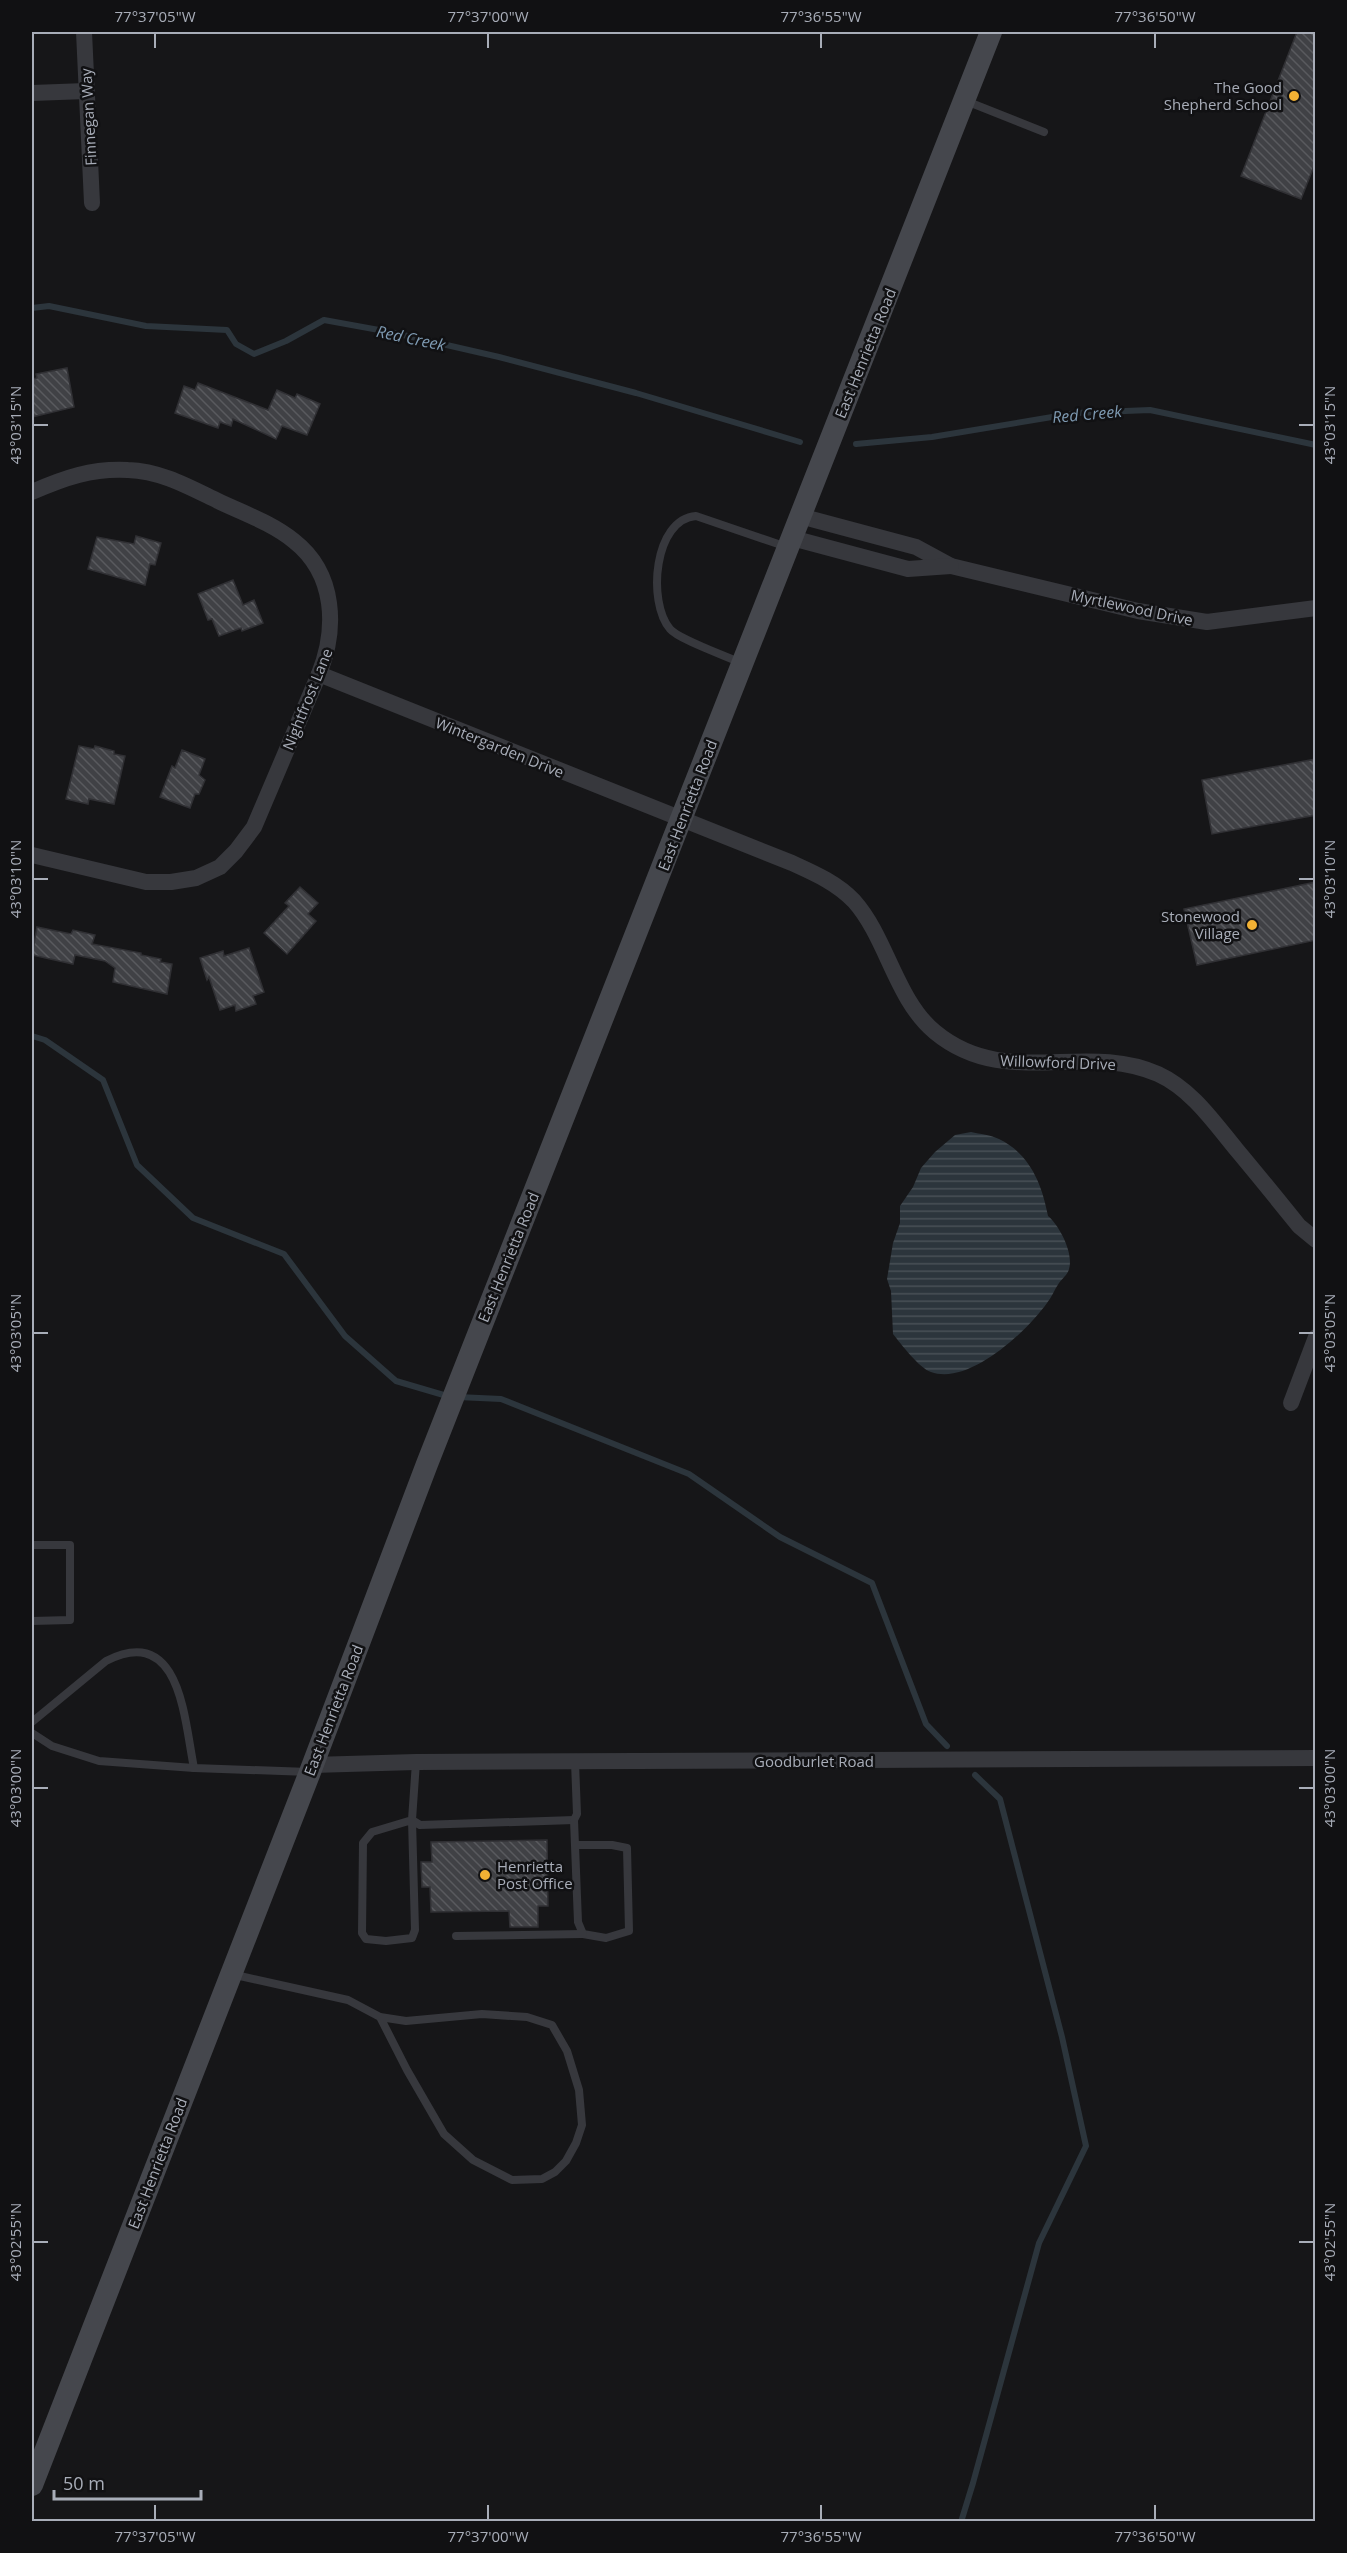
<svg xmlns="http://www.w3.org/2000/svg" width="1347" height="2553" font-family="'Open Sans',sans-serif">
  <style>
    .water { fill: url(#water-rules) }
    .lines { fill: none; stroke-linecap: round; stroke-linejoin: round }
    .stream { stroke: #2c353c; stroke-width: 6 }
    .building { fill: url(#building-back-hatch); stroke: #303034; stroke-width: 1.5 }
    .service { stroke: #37383d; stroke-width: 8 }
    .minor { stroke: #37383d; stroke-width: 16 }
    .secondary { stroke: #45474d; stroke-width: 22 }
    .ticks { fill: none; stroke: #a8adb8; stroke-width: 2 }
    .poi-dot { fill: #f2b134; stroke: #111113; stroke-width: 2 }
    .labels { text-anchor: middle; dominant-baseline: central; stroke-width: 5; stroke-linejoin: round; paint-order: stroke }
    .poi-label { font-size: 15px; fill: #a8adb8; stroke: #111113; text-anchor: end }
    .street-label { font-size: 15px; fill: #a8adb8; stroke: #111113 }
    .water-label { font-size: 16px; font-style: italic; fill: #7f9bb3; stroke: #111113 }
    .neatline { fill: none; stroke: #a8adb8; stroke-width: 2 }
    .ticks-label { font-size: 15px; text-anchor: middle; fill: #a8adb8 }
  </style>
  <defs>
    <pattern id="water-rules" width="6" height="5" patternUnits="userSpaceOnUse" patternTransform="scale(1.5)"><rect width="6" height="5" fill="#2c353c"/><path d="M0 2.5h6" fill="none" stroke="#485056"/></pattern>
    <pattern id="building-back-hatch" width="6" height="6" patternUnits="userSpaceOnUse" patternTransform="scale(1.5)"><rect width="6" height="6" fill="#404145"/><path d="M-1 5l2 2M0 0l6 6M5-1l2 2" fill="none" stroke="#595a5e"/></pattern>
  </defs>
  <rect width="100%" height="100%" fill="#161618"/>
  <path class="water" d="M971,1132c9,2 20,3 28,7 31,15 43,45 49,77 11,9 26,37 21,53 -1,5 -7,10 -10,14 -5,7 -7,14 -12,20 -20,28 -78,83 -116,69 -12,-4 -30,-28 -38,-38l-2,-43 -4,-12 6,-36 7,-20v-17l13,-19 8,-19 14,-16 20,-17z"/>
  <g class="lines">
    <g class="stream">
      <path d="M32,308l17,-2 97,20 81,4 9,14 18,10 32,-13 38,-21 66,12 109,25 137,36 164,49"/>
      <path d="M856,444l76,-7 144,-24 74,-3 166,35"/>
      <path d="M32,1036l13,4 58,40 34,85 56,53 91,36 61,82 51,45 51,15"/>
      <path d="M458,1397l43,2 188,75 91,63 92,46 54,141 21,22"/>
      <path d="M961,2522l12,-39 66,-240 47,-97 -24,-109 -62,-238 -25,-24"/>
    </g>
  </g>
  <g class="building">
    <path d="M1297,32h19v129l-15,38 -60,-23z"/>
    <path d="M67,368l7,39 -42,10v-38l5,-1 -1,-4z"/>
    <path d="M198,383l70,27 9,-20 18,8 2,-4 23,10 -13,31 -25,-9 -6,13 -43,-20 -2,7 -11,-4 -2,6 -43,-15 9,-27 11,4z"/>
    <path d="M136,536l25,7 -6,22 -5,-1 -5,21 -57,-16 9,-32 37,7z"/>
    <path d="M233,580l10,25 11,-5 9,23 -21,8 -1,-3 -22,8 -7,-17 -4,1 -10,-26z"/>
    <path d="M79,746l15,3 1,-3 19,5v3l11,2 -11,48 -25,-5 -1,5 -22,-5z"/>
    <path d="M182,750l23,9 -6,16 6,5 -6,14h-4l-5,14 -30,-11 12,-31 3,2z"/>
    <path d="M1316,759v56l-104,19 -10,-54z"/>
    <path d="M1316,882v58l-119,25 -13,-56z"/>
    <path d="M300,887l18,16 -10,11 8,7 -29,33 -23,-21 25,-27 -4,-3z"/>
    <path d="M37,927l34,7 2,-4 22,5 -3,9 49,9v2l20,4 -1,3 12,2 -5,30 -54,-12 2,-14 -10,-7 -30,-6 -2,9 -41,-9z"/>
    <path d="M249,948l15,44 -11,4 3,8 -20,7 -1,-6 -15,5 -11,-33 -2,3 -7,-22 23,-7 1,5z"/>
    <path d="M547,1840l1,66h-10v21h-28l-1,-16 -78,1 -1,-25h-8l-1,-25h11l-1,-20z"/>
  </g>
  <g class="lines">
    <g class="service">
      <path d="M966,101l78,31"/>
      <path d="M741,663c-15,-7 -63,-24 -71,-34 -23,-27 -16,-110 26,-113l91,31"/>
      <path d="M32,1545h38v75l-38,1"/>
      <path d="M32,1722l74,-61c75,-38 78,58 88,107"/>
      <path d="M32,1733l20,13 47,15 95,7 115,4"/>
      <path d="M416,1762l-4,58 3,110 -3,8 -26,3 -20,-2 -4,-6 1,-90 9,-11 40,-12 8,5 154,-5"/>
      <path d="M575,1762l2,52 -3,6 4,102 5,12 23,4 23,-7 -2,-83 -15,-3h-37"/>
      <path d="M456,1936l127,-2"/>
      <path d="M231,1974l117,26 32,17 26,4 76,-7 45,3 25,8 15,26 12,39 3,35 -6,18 -10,18 -11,11 -13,7 -30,1 -39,-20 -29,-26 -37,-64 -27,-53"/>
    </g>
    <g class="minor">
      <path d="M84,32l8,171"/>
      <path d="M32,93l54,-2"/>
      <path d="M32,492c32,-14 60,-24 96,-22 33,1 61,17 90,31 25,12 54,22 76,40 42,33 43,88 25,133l-65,153 -18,24 -16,16 -24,11 -25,4h-25l-114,-27"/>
      <path d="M800,516l116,31 35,19 187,45 69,11 109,-14"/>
      <path d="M792,538l116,31 43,-3"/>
      <path d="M319,674l473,189c22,10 45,20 62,38 33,37 42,99 81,131 70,58 149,9 223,42 33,15 55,47 78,75 21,25 42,51 63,77l17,14"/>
      <path d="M1291,1403l25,-66"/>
      <path d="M312,1765l104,-3 900,-4"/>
    </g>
    <path class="secondary" d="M32,2485l278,-713 117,-308 564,-1432"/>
  </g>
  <path class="ticks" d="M155,33v15M488,33v15M821,33v15M1155,33v15M33,425h15M1299,425h15M33,879h15M1299,879h15M33,1333h15M1299,1333h15M33,1788h15M1299,1788h15M33,2242h15M1299,2242h15M155,2505v15M488,2505v15M821,2505v15M1155,2505v15"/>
  <g class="poi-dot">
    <circle cx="1294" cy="96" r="6"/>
    <circle cx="1252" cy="925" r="6"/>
    <circle cx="485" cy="1875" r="6"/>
  </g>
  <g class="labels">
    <g class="poi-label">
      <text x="1282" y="87">The Good<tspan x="1282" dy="17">Shepherd School</tspan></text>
      <text x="1240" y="916">Stonewood<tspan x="1240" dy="17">Village</tspan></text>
      <text x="497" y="1866" text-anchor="start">Henrietta<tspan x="497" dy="17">Post Office</tspan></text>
    </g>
    <g class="street-label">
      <text transform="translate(88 117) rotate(-93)">Finnegan Way</text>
      <text transform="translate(865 353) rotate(-68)">East Henrietta Road</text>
      <text transform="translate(1132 607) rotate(12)">Myrtlewood Drive</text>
      <text transform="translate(307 699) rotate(-68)">Nightfrost Lane</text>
      <text transform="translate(500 747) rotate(22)">Wintergarden Drive</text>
      <text transform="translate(687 805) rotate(-69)">East Henrietta Road</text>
      <text transform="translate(1058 1062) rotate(2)">Willowford Drive</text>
      <text transform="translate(508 1257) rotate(-68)">East Henrietta Road</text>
      <text transform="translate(333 1710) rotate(-69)">East Henrietta Road</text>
      <text x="814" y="1761">Goodburlet Road</text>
      <text transform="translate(157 2163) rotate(-69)">East Henrietta Road</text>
    </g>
    <g class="water-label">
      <text transform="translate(411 338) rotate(12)">Red Creek</text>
      <text transform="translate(1087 414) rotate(-5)">Red Creek</text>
    </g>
  </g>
  <rect width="1347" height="2553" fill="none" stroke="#111113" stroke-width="66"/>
  <path d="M54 2490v9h147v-9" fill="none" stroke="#a8adb8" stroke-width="3"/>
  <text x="63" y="2490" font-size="18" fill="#a8adb8" stroke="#111113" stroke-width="4.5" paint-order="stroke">50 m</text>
  <rect x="33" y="33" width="1281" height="2487" class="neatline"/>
  <g class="ticks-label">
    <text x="155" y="22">77°37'05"W</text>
    <text x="488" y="22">77°37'00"W</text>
    <text x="821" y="22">77°36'55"W</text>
    <text x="1155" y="22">77°36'50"W</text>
    <text transform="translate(16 425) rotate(-90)" y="5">43°03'15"N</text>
    <text transform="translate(1330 425) rotate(-90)" y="5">43°03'15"N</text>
    <text transform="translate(16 879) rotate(-90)" y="5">43°03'10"N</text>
    <text transform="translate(1330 879) rotate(-90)" y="5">43°03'10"N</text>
    <text transform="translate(16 1333) rotate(-90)" y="5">43°03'05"N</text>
    <text transform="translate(1330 1333) rotate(-90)" y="5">43°03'05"N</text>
    <text transform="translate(16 1788) rotate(-90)" y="5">43°03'00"N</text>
    <text transform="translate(1330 1788) rotate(-90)" y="5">43°03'00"N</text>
    <text transform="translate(16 2242) rotate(-90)" y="5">43°02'55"N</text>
    <text transform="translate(1330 2242) rotate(-90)" y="5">43°02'55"N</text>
    <text x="155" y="2542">77°37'05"W</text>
    <text x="488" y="2542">77°37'00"W</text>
    <text x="821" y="2542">77°36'55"W</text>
    <text x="1155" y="2542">77°36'50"W</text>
  </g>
</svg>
